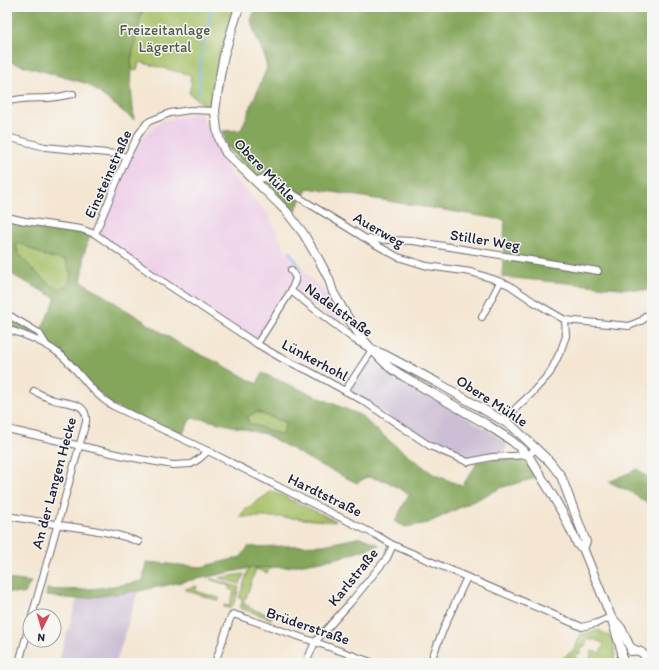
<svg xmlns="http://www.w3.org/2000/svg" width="659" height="670" font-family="Itim,sans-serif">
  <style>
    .built { fill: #eed0e8 }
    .industrial { fill: #ccbed4 }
    .green { fill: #a5bf65; stroke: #647050 }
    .forest { fill: #84a65a; stroke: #53644a; fill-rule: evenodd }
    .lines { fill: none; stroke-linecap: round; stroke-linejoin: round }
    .stream { stroke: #6db8e6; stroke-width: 2 }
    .street-casing { stroke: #6c6770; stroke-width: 8 }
    .secondary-casing { stroke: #6c6770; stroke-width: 10 }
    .street { stroke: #fff; stroke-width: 6 }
    .secondary { stroke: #fff; stroke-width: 8 }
    .labels { text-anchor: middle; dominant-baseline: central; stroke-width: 3; stroke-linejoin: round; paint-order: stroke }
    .park-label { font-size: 15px; fill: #50594a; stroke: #f6f6f2 }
    .street-label { font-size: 15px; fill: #22223b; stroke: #f6f6f2 }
  </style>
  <rect width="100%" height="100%" fill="#f6f6f2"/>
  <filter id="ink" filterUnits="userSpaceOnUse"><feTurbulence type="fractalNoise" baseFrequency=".025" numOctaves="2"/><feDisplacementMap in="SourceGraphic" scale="8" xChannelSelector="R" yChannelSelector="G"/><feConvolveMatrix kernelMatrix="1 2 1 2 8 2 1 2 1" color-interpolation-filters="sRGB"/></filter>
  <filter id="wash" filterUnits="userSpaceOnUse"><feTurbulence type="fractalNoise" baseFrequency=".012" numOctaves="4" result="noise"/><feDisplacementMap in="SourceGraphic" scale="16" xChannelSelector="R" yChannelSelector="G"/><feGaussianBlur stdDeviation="0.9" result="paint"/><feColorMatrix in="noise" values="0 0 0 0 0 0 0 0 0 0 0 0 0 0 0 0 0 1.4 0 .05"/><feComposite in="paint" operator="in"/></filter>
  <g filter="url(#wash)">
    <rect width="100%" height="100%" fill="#f4e6d2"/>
    <path class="built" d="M199,113l9,12 23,50 37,39 15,32 32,37 18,17 8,17 -7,3 -45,-34 -32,56 -161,-108 34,-73 14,-25 17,-15z"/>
    <g class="industrial">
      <path d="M370,359l50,31 66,39 22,15 -3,6 -16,6 -16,3 -33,-12 -38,-22 -53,-35z"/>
      <path d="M138,591l-22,72h-58l19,-64z"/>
    </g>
    <g class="green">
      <path d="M143,7h94l-23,103 -14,-8 -11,-9 3,-12h-2l1,-6 -52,-13 -2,8 -3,1 -2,-2 -1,-9z"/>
      <path d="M18,244h4l23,12 21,4 5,15 -3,10 -8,3 -8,-1 -17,-15 -17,-19 -2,-8z"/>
      <path d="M257,412l29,11 -4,12 -34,-12v-7z"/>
      <path d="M272,491l64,30 -1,1 -54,-5h-41l2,-4 4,-4z"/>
      <path d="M272,567v2h-3l-2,4 -11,-4 -10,29h-1l-1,2 -4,-1 -1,-1 10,-30z"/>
      <path d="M244,574l-4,10 -21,-6z"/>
      <path d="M210,579h1l28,8c-1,5 -5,20 -9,21 -1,1 -5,-1 -6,-1v-2l5,1 5,-15 -5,-2 1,-3z"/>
      <path d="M197,586l-1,5 23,7v3l-34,-11v-1z"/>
      <path d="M242,602l3,1 -1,2 5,1v2l23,8 -1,3 -31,-11z"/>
      <path d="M599,630l12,7c3,9 7,17 1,26h-26l2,-4 1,1 3,-6h-2l2,-3 8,2 4,-9 -4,-2 -7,-3 -1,2 -4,-2 -4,8 -2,-1 -2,8 -3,-1 -2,7 -5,-2 -2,5h-12l18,-13 7,-17 3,1z"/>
    </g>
    <g class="forest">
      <path d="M7,7h136l-12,53 1,9 -1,18 3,33 -46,-36 -81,-23z"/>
      <path d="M256,7h396v284l-150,-14 3,-57 -197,-32 -14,24 -67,-64 -4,-17 18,-1 26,-62 -2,-8v-3l-10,-23 -4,-14z"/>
      <path d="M7,217l84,16 -8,24 1,8 -3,16 105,67 33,15 38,21 5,-11 100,43 10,10 20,17 41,31 29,12 13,-19 1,-5 49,-6 15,21 -37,10 -75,36 -22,4 -11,-5 14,-28 -23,-13 -19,-4 -10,6 -37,-18 -55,-31 -62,-15 -12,-1 -10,19 -68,-31 -65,-61 -8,-13 16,-34 -49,-26zM18,244h4l23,12 20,4 6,15 -3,10 -8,3 -8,-2 -17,-14 -17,-19 -2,-8zM257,412l29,10 -4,13 -34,-12v-7z"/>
      <path d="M7,315l26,15 -3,6 -23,-7z"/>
      <path d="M637,469l15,11v27l-21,-15 -22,-10z"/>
      <path d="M361,537l19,8 -42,13 -51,9 -36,1 -113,23 -61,8 -31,-3 1,-7c34,3 63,-2 96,-8l3,-19 55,5 40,-10 7,-10 76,-2z"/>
      <path d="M7,579l24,3 -7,12 -17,-2z"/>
    </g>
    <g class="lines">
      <g class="stream">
        <path d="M199,95l2,-38 11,-50"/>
        <path d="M290,252l10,15"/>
      </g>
    </g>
  </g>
  <g filter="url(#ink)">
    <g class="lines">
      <g class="street-casing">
        <g id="street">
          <path d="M7,102c18,-6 33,-2 50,-5 5,-1 11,-2 16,-3"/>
          <path d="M7,137l38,10 72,7 10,3"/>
          <path d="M255,181l8,-3 6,1 102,63 27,15 29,9 44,6 22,7 16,6 25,17 31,18 1,16 -5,14 -11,23 -19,21 -15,14 -11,15"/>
          <path d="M7,217l18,4 56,8 14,5 64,45 98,65 24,14 28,13 56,31 65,44 38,16 24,-5 36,-2 8,-6"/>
          <path d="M95,234l32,-77 11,-22 9,-12 3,-2 20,-8 20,-3 25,1"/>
          <path d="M368,239l45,2 185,30"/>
          <path d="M291,291l64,49 17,10 -27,41"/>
          <path d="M7,314l32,19 8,13"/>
          <path d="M482,317l18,-35"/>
          <path d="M565,320l64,6 14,-6 2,-4"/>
          <path d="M7,329c19,6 40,14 55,27 18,16 30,38 51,50l95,45 97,49 73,36 15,9 189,82 15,-4 14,-6"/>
          <path d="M257,344l34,-53 5,-13 -5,-8"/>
          <path d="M7,429l122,28 44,8 18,-1 8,-5 9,-8"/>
          <path d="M7,516c17,3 35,6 53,9 26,4 54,7 79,17"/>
          <path d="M32,616l54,-194c2,-20 -17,-18 -32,-22 -7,-2 -14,-6 -20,-9"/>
          <path d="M19,663l11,-41"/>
          <path d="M215,663l15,-44 3,-5 82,28 59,21"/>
          <path d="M306,663l9,-21 35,-39 37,-45 6,-13"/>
          <path d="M349,663l3,-8"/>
          <path d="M430,663l15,-38 22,-48"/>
        </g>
      </g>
      <g class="secondary-casing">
        <g id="secondary">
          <path d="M239,7l-15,48 -4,21 -5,35 2,19 3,11 6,12 48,46 12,12 17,22 16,27 10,19 4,13 12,21 13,20 14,17 17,17 14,9 83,48 26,17 16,14 25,41 11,20 14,29 5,3 28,69 11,35v6"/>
          <path d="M375,351l10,4 53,28 74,43 38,36 11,14 25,66 -3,6"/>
          <path d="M613,619l8,9 9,19 5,3"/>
          <path d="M631,651c9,-2 15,3 16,12"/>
        </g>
      </g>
      <use href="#street" class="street"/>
      <use href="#secondary" class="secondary"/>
    </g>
  </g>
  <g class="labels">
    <g class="park-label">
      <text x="165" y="30">Freizeitanlage<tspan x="165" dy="17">Lägertal</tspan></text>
    </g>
    <g class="street-label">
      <text transform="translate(265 170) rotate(46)">Obere Mühle</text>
      <text transform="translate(108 174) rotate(-66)">Einsteinstraße</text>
      <text transform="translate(379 230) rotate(30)">Auerweg</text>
      <text transform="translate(485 240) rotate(9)">Stiller Weg</text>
      <text transform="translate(339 310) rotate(36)">Nadelstraße</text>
      <text transform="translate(315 360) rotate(28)">Lünkerhohl</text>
      <text transform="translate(492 401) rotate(33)">Obere Mühle</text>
      <text transform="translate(54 483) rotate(-75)">An der Langen Hecke</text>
      <text transform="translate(325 495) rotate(26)">Hardtstraße</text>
      <text transform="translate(353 577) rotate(-51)">Karlstraße</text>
      <text transform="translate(308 626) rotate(19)">Brüderstraße</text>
    </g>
  </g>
  <rect width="659" height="670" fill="none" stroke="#f6f6f2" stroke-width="24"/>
  <g transform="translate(42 628) rotate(185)"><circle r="19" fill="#f6f6f2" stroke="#a1a1a9"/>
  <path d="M0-3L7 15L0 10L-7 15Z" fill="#d1495b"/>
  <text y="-6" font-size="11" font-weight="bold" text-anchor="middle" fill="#22223b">N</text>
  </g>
</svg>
